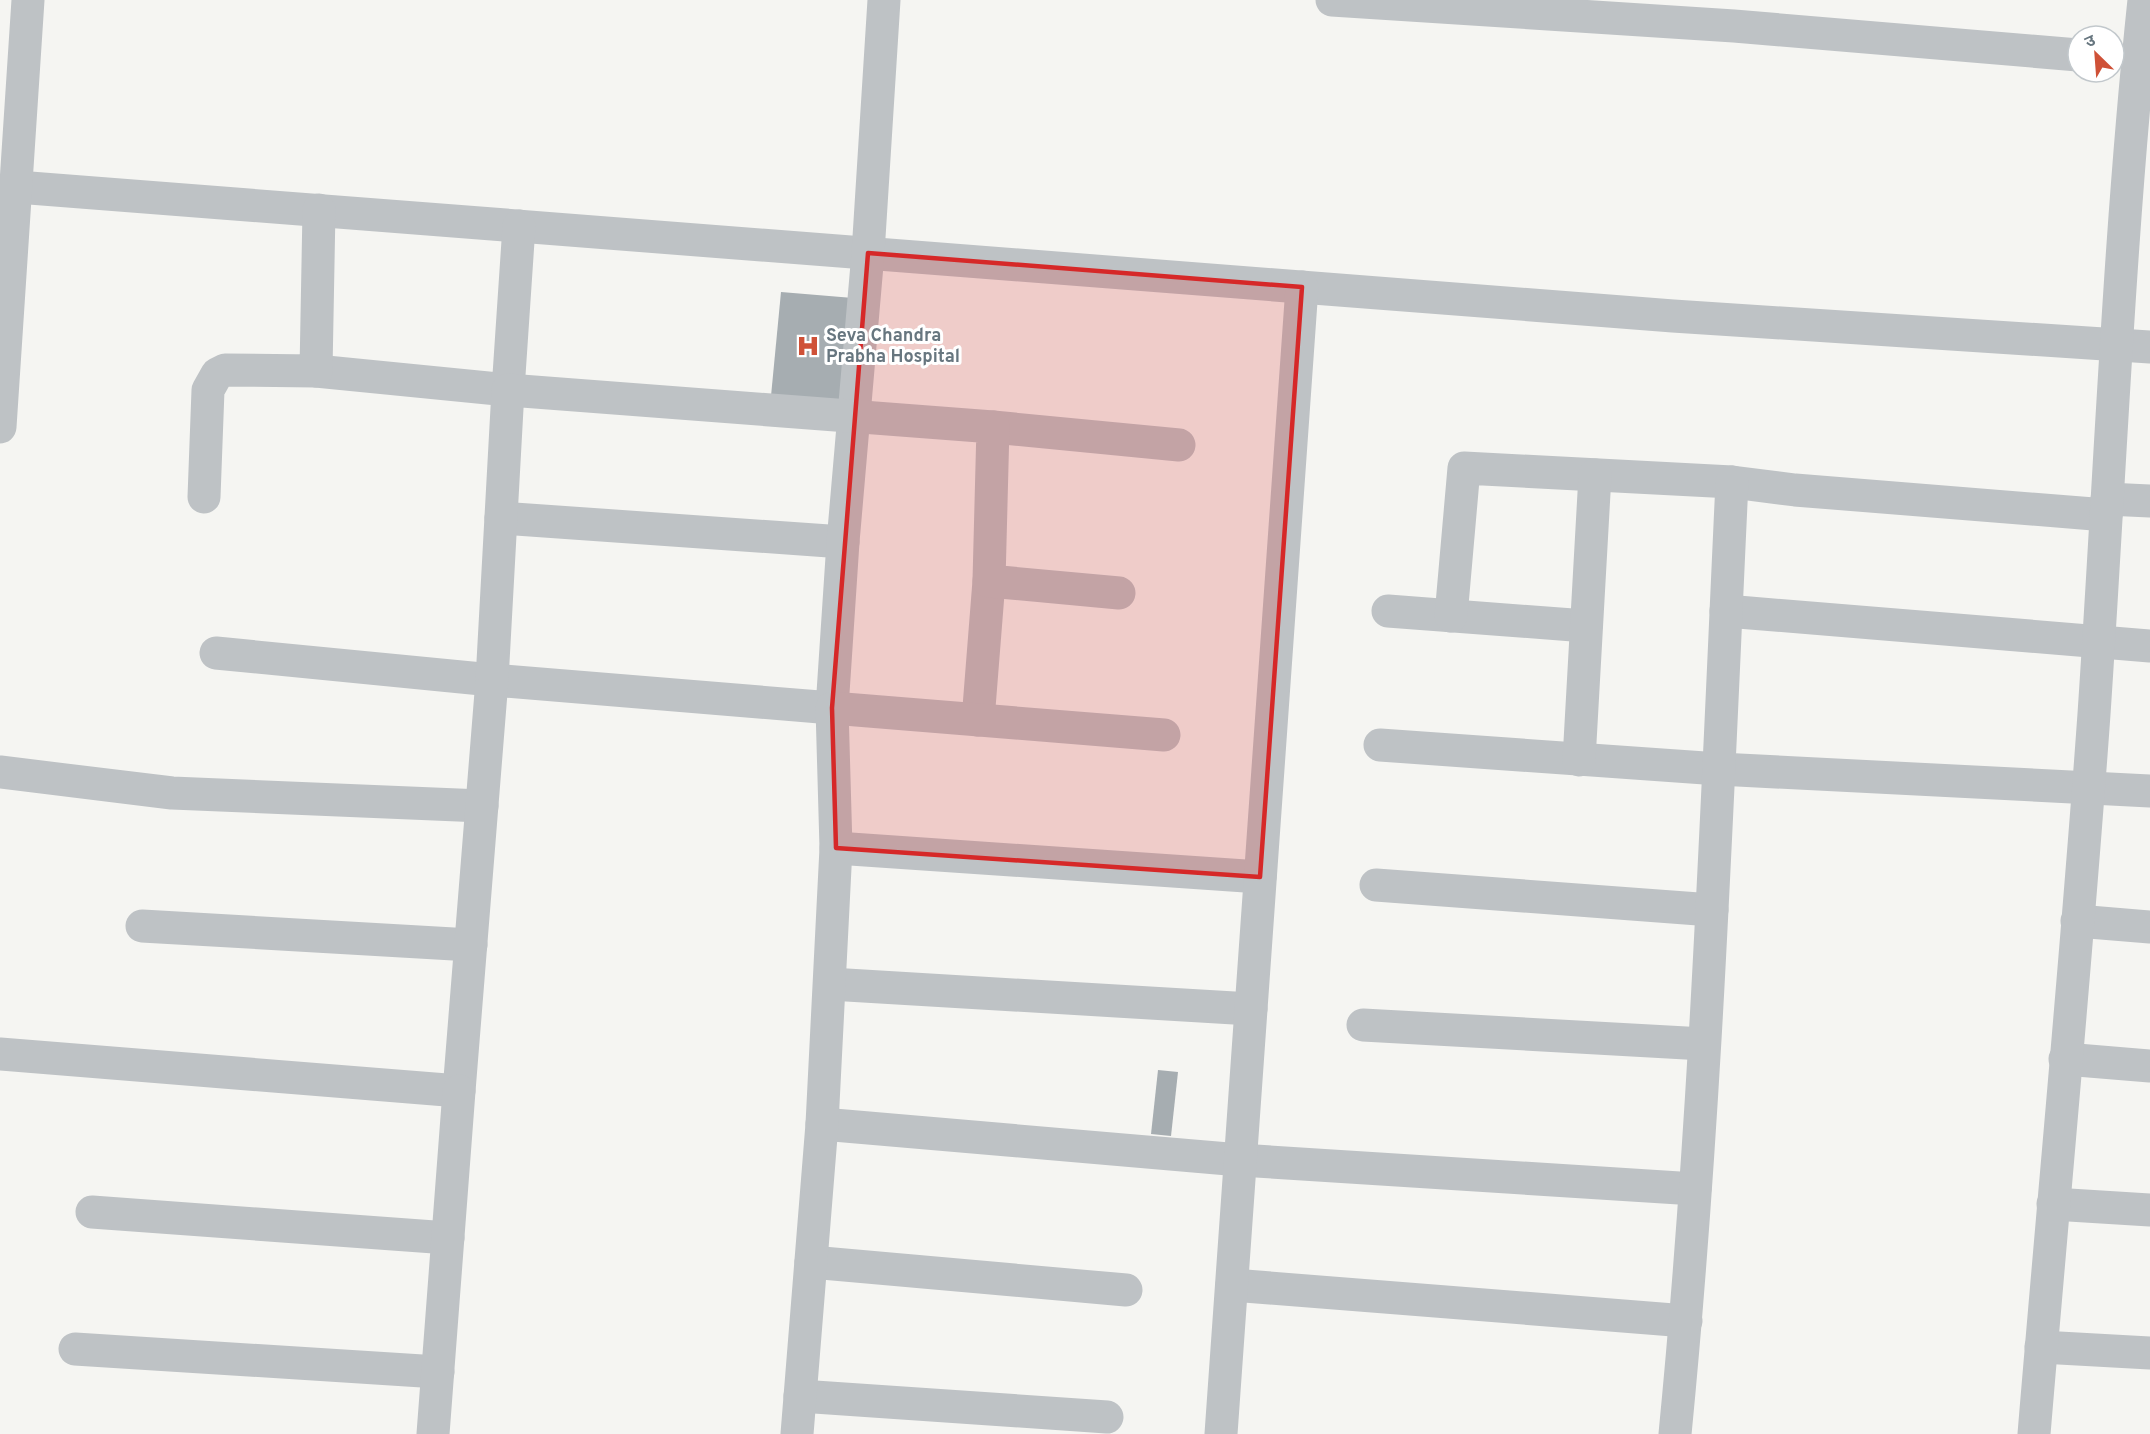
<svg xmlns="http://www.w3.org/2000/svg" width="2150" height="1434" font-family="Overpass,'Noto Sans Devanagari',sans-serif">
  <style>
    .building { fill: #a6adb1 }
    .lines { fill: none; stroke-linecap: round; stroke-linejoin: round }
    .minor { stroke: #bec2c5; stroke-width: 33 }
    .marked { fill: #d62828; fill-opacity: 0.2; stroke: #d62828; stroke-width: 4.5; stroke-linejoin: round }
    .labels { text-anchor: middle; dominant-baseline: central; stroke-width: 6; stroke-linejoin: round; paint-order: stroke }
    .poi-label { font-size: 18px; font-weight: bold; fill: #67767f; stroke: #fff; text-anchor: start }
  </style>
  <rect width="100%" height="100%" fill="#f5f5f2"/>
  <g class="building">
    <path d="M781,292l72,6 -9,104 -73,-6z"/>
    <path d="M1158,1070l20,2 -7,64 -20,-2z"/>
  </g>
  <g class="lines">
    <g class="minor">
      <path d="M1332,0l402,26 344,29"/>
      <path d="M17,187l1656,129 477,31"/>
      <path d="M316,371l192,19 11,-164"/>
      <path d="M0,427l28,-427"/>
      <path d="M993,427l186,18"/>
      <path d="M204,497l4,-107 9,-16 8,-4 91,1 3,-161"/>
      <path d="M2107,499l43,2"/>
      <path d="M501,518l342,24"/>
      <path d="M1388,611l198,15"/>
      <path d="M1726,611l424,35"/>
      <path d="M1451,616l13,-148 268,14 63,8 311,25"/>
      <path d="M216,653l276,27 340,28 11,-166 25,-289 16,-253"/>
      <path d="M978,720l11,-139"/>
      <path d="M1380,745l339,24 431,22"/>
      <path d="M1579,760l16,-285"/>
      <path d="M0,772l172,21 310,13"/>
      <path d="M836,848l424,29"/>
      <path d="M1376,885l336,25"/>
      <path d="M2077,921l73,6"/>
      <path d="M142,926l329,19"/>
      <path d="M830,984l421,25"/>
      <path d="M1363,1025l341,19"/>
      <path d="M0,1054l459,37 33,-411 16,-290 485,37 -4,154 130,12"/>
      <path d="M2065,1059l85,7"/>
      <path d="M822,1124l418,36 455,29"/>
      <path d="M2053,1204l97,6"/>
      <path d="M92,1212l356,26"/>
      <path d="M811,1262l315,28"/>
      <path d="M1232,1285l454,36"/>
      <path d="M2041,1347l109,6"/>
      <path d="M75,1349l363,23"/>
      <path d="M800,1396l307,21"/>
      <path d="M433,1434l26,-343"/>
      <path d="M797,1434l25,-310 14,-276 -4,-140 332,27"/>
      <path d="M1221,1434l81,-1147"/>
      <path d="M1675,1434c31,-316 42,-634 57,-952"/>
      <path d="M2034,1434c20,-240 43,-480 60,-720 16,-238 25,-477 50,-714"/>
    </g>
  </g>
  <path class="marked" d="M868,253l434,34 -42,590 -424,-29 -4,-140z"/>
  <defs>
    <g id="hospital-bare" transform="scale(1.8)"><path d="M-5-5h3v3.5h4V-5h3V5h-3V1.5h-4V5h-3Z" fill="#cf5137" stroke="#fff" stroke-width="2.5" paint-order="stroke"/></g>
  </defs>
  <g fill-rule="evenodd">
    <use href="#hospital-bare" x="808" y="346"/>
  </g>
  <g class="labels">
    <g class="poi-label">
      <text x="826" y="336">Seva Chandra<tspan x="826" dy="21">Prabha Hospital</tspan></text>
    </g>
  </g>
  <g transform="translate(2096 54) rotate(335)"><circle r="28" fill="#ffffff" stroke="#c2c8cc" stroke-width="1.5"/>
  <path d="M0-4.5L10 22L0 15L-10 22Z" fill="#cf5137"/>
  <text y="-9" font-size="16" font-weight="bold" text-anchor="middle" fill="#67767f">उ</text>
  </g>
</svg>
